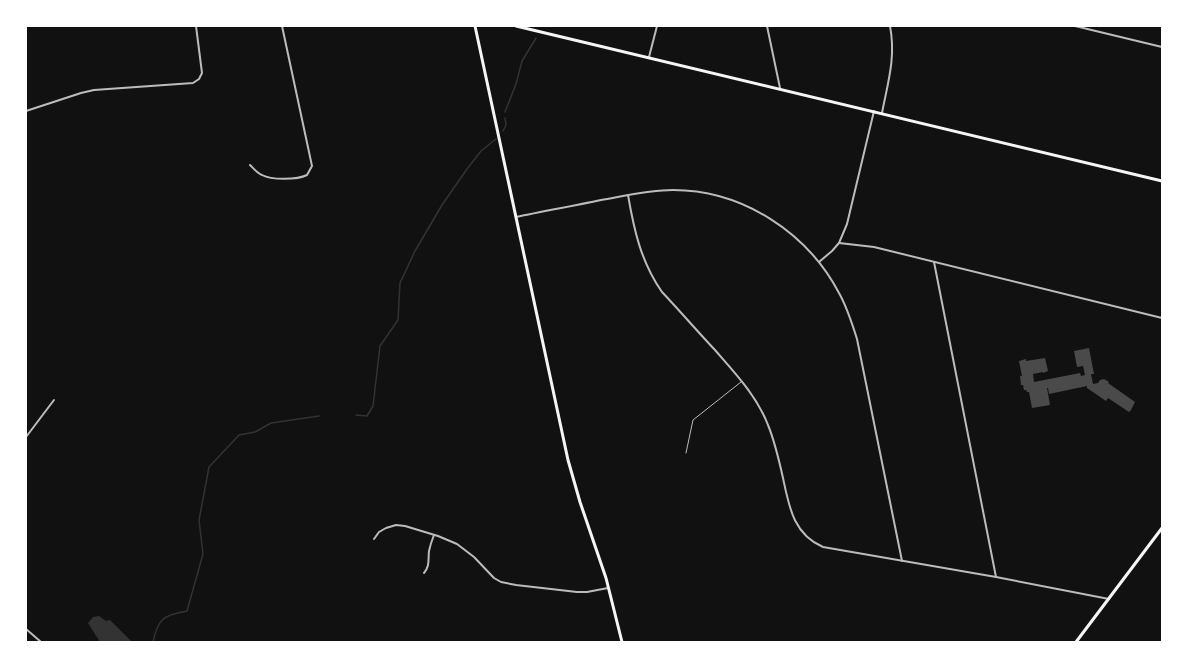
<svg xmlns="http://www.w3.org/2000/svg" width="1188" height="668" font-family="Roboto,sans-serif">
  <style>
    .water { fill: #333 }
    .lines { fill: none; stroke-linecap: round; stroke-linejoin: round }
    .stream { stroke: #333; stroke-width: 1.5 }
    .building { fill: #4a4a4a }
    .service { stroke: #bcbcbc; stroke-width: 1 }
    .minor { stroke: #bcbcbc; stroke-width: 2 }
    .secondary { stroke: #f5f5f5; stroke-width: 3 }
    .primary { stroke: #f5f5f5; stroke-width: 3 }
  </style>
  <rect width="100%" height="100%" fill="#111"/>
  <path class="water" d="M99,616l7,5 4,-1 22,22h-32l-12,-19 5,-6z"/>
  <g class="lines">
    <g class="stream">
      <path d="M505,112l11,-28 6,-23 14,-23"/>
      <path d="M503,131l3,-6 -1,-7"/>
      <path d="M356,415l11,1 6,-10 7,-60 18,-26 2,-37 15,-32 27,-46 25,-36 14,-18 15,-12"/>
      <path d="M153,642c5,-24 11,-27 34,-31l16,-57 -4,-34 10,-53 30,-32 16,-3 16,-9 48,-7"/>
    </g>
  </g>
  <path class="building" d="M1089,348l5,26h-3l2,10 5,-1 2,-3 4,-1 5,3 -1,1 27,19 -4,8 -2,2 -21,-14 -2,3 -19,-13v-2l-38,8 -1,-6h-1l3,17 -18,3 -3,-16h-2l-1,-2h-2l-1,-5h-2l-1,-9h2l-3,-15 7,-2v2l19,-3 3,13 -5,2v-1l-10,2 1,8 46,-9 1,3 4,-1 -2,-9 -6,1 -3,-16z"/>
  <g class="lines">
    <path class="service" d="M686,453l7,-33 48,-38"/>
    <g class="minor">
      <path d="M767,26l13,62"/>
      <path d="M1075,26l87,21"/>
      <path d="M649,57l8,-31"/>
      <path d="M26,111l55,-18 13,-3 99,-7 6,-4 3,-6 -6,-47"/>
      <path d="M882,113c6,-31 14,-56 8,-87"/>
      <path d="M250,165c4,4 7,8 12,10 9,5 35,5 45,0l5,-9 -30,-140"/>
      <path d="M628,195c6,35 13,67 34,97 18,19 35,39 53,58 20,23 42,46 53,75 7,17 11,35 15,53 6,28 10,56 40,69l173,30 113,22"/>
      <path d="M516,217c28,-6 57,-11 85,-17 23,-4 48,-10 72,-10 69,0 134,42 166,103 8,14 13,30 18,46l45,222"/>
      <path d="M839,243l35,4 288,71"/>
      <path d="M819,262l13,-11 7,-8 8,-19 27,-113"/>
      <path d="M934,262l62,315"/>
      <path d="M26,437l28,-37"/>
      <path d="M374,539l5,-7 7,-4 10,-3 9,1 33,10 19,8 17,13 20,21 7,4 15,3 61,7h10l21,-4"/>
      <path d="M424,573c6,-7 4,-13 5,-22 1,-5 3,-11 5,-16"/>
      <path d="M26,629l15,13"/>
    </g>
    <path class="secondary" d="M516,26l646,155"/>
    <g class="primary">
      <path d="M475,26l93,434 12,42 26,76 16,64"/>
      <path d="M1076,642l86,-114"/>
    </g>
  </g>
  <rect width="1188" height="668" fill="none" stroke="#ffffff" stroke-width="54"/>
</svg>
